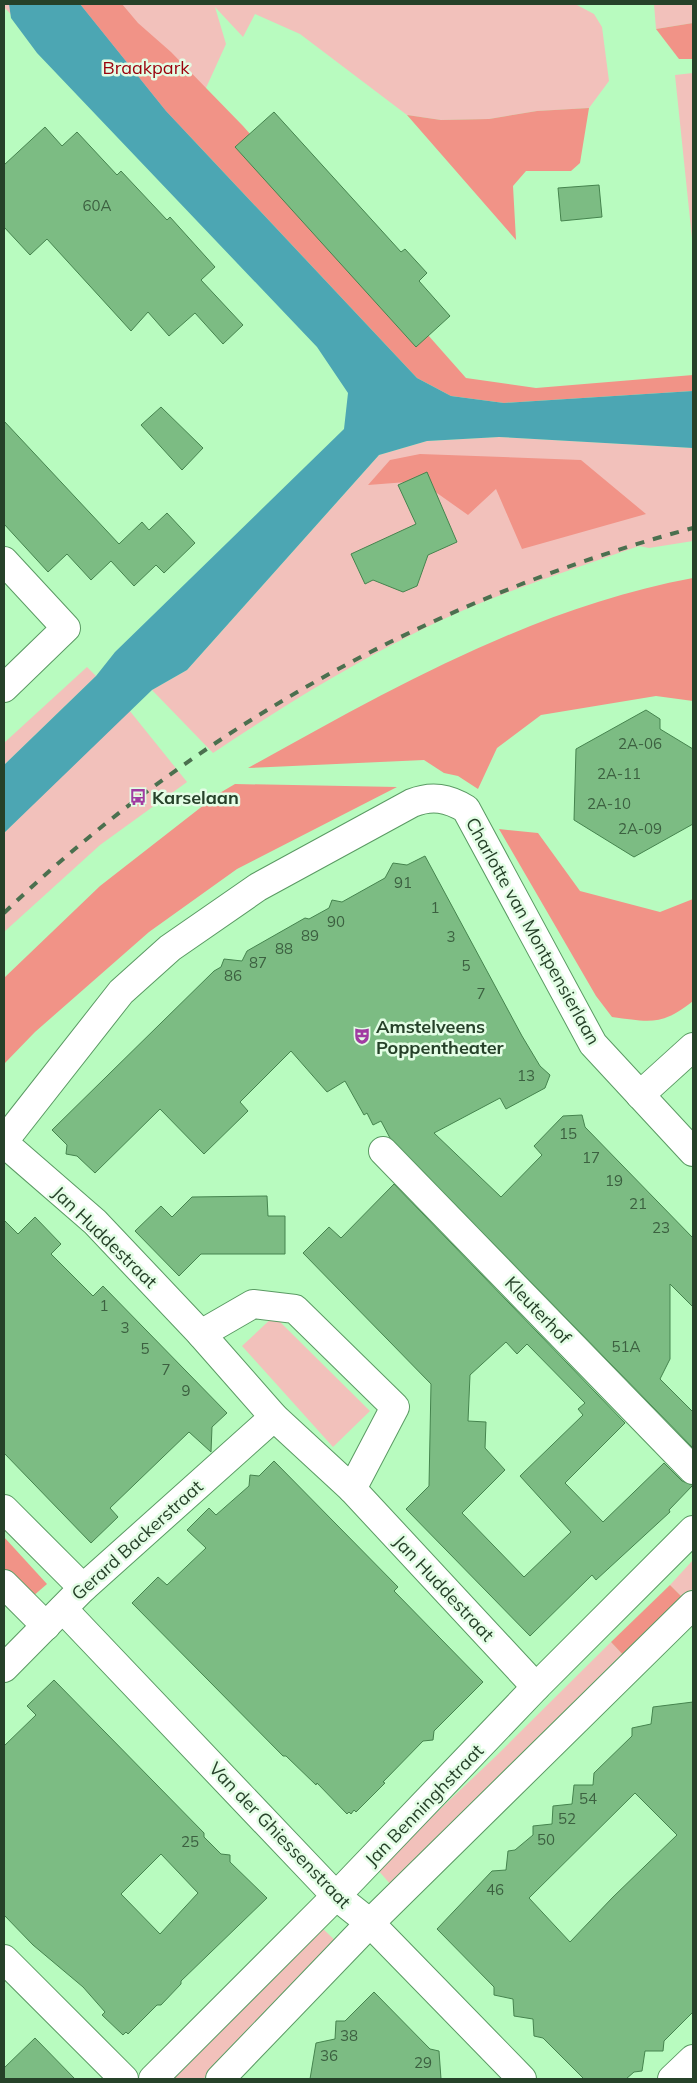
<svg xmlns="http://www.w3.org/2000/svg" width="697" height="2083" font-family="Mulish,sans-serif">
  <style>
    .green { fill: #f2c1bb }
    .forest { fill: #f19387 }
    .water { fill: #4ca6b3 }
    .building { fill: #7cbc83; stroke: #45844e; fill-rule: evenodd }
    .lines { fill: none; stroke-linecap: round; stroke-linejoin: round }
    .minor-casing { stroke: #5a9a63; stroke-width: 30 }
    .minor { stroke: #fff; stroke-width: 28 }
    .rail { stroke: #4b704f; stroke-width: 4; stroke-dasharray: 9 9; stroke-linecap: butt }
    .labels { text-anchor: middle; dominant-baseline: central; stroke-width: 5; stroke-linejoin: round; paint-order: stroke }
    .number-label { font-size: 15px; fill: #3c6040 }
    .park-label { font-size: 18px; fill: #9a020c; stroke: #e3fde5 }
    .poi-label { font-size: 18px; font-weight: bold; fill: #264129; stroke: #e3fde5; text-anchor: start }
    .street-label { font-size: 18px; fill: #264129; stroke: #e3fde5 }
  </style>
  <rect width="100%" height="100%" fill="#b8fbbf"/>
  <g class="green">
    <path d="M4,4h571l19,10 8,13 7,54 -20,27 -52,3 -48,8 -48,1 -34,-5 -107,-81 -45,-20 -12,23 -28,-30 11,37 -62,136 -160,-173z"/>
    <path d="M654,4h39v19l-37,6z"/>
    <path d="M693,73v175l-18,-173z"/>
    <path d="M499,437l194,11v93l-44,7 -10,-2c-77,27 -157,52 -230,90 -68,34 -133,75 -196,117l-61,-63 35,-20 192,-215 48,-14z"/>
    <path d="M87,667l9,9 -92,89v-22z"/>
    <path d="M129,710l58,72 -87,63 -96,87v-99z"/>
    <path d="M274,1316l96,95 -37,36 -91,-101z"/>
    <path d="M693,1560v28l-10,10 -13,-13z"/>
    <path d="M611,1642l15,16 -234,228 -15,-17 118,-112z"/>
    <path d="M322,1928l17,16 -136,135h-30z"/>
  </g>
  <g class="forest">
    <path d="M80,4h42l16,19 33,29 72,74 223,252 70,10 157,-13v16l-189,12 -53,-7 -34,-18 -251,-267z"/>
    <path d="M693,23v36h-14l-23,-30z"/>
    <path d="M589,108l-9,55 -9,8h-45l-13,15 3,54 -109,-125 34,5 48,-1 48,-8z"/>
    <path d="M420,454l161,6 65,54 -124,35 -26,-60 -28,26 -48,-34 -52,4 22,-25z"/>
    <path d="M693,578v123l-37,-5 -115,19 -44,33 -19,41 -20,-13 -14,-3 -20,-13 -176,8c141,-78 284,-160 445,-190z"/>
    <path d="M235,784l162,3 -160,82 -88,63 -114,100 -31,32v-86l96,-92 118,-92z"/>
    <path d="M499,829l39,4 42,58 80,21 33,-13v102c-31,25 -43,21 -81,16l-16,-21z"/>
    <path d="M4,1537l43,47 -15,13 -28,-28z"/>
    <path d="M670,1585l13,13 -57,60 -15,-16z"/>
  </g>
  <path class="water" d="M9,4h71l86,107 251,267 34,18 53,7 189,-12v57l-194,-11 -72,4 -48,14 -192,215 -35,20 -148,143v-68l92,-89 19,-24 229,-223 4,-36 -31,-46 -280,-294 -26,-35z"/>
  <g class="building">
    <path d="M274,112l127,140 4,-3 22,24 -8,8 31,35 -34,31 -181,-200z"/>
    <path d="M45,127l17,19 15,-14 40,43 4,-4 46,49 3,-3 45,50 -14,13 42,45 -20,19 -28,-31 -26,23 -21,-24 -17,19 -84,-92 -17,16 -26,-28v-62z"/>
    <path d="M599,185l3,32 -41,4 -3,-33z"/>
    <path d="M161,407l42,41 -21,22 -41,-45z"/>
    <path d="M4,421l115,123 23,-22 7,8 18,-17 28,30 -31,30 -8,-8 -22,21 -23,-25 -20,19 -24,-26 -19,18 -44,-48z"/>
    <path d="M427,472l30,70 -29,13 -11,31 -14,6 -30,-12 -8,4 -14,-30 65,-30 -18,-39z"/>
    <path d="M646,710l14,9v10l33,20v75l-59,33 -60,-37 2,-71z"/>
    <path d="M425,856l97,180 18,30 10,9 -5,13 -39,21 -6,-11 -66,35 67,64 41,-42 -8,-9 29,-30 19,-1 3,12 108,111v69l-23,-23v75l-10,20 33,33v36l-303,-310 -9,-17 -8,4 -6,-12 -3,2 -19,-34 -18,11 -36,-41 -51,51 8,9 -44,43 -44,-45 -65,64 -18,-17 -11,-2 1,-9 -15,-15 162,-159 7,-4 3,-8 18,2 5,-10 58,-33 4,1 20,-11 3,-8 10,2 43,-24 8,-15 14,2z"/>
    <path d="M394,1184l231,239 -60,60 38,39 61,-59 18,18 11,4 -24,25 1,2 -74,68 -4,-5 -62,61 -124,-127 23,-23 2,-102 -128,-131 26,-26 12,11zM506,1342l11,12 10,-10 58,59 -7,6 5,6 -63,61 51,56 -47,45 -62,-64 43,-43 -20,-22 1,-26 -18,-1 2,-46z"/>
    <path d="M267,1196l1,20h17v38h-84l-22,22 -44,-45 26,-25 11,11 20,-20z"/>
    <path d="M35,1217l26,27 -10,10 42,42 10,-10 124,127 -15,14 -1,25 -22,-20 -79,76 8,9 -27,26 -87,-90v-233l14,14z"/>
    <path d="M274,1461l124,126 -4,4 89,91 -49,49 -1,9 -10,1 -40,41 2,1 -29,29 -2,-2 -3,4 -2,-2 -2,2 -30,-31 -1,2 -30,-29h-3l-151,-153 26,-26 9,8 39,-37 -19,-18 22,-22 7,7 33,-29 1,-11 9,1z"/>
    <path d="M54,1680l150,153v4l17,17 9,1v7l37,36 -86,83v3l-20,21h-4l-29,29 -2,-2 -3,3 -21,-20 3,-3 -22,-25 -50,-42 -29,-30v-169l32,-31 -9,-9zM161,1854l37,39 -38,41 -39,-40z"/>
    <path d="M693,1702v310l-29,29 -1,10h-18l-3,20 -8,1 -8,7h-42l-41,-41 -9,-2 -1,-17 -19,-3 -1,-17 -19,-4v-8l-57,-58 55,-58 14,-1 2,-19 7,-1 18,-15v-9l19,-2 1,-18 19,-2 2,-19h19l1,-12 38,-37v-8l19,-4 2,-17zM635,1793l42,42 -64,62 -43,45 -41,-44z"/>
    <path d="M374,1992l56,57 9,2 2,28h-131l6,-36 19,-4 1,-18h9z"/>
    <path d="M35,2038l40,41h-71v-11z"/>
  </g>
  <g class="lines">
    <g class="minor-casing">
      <g id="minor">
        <path d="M4,561l62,67 -62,60"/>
        <path d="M640,1095l53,-48"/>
        <path d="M4,1141l117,-149 49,-44 88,-61 154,-84c20,-8 36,-5 54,6l127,235 100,108"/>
        <path d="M4,1143l91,79 106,112 73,83 78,72 184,198"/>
        <path d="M383,1151l310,319"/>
        <path d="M201,1334l52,-30 42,5 100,98 -43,82"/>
        <path d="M4,1509l79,79"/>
        <path d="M4,1584l42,42"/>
        <path d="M63,1609l273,287 34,27 152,156"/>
        <path d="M4,1668l79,-80 191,-171"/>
        <path d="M4,1959l120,120"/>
        <path d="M153,2079l183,-183 200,-209 157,-157"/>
        <path d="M220,2079l150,-156 323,-318"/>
        <path d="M672,2079l21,-20"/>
      </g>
    </g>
    <use href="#minor" class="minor"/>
    <path class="rail" d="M4,913c192,-185 431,-316 689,-385"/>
  </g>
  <defs>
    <g id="bus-bare" transform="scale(1.35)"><path d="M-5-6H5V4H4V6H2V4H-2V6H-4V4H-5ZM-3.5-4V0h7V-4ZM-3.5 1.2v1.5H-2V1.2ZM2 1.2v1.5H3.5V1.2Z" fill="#a13ca2" stroke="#e3fde5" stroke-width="2.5" paint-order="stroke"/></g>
    <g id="theatre-bare" transform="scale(1.35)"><path d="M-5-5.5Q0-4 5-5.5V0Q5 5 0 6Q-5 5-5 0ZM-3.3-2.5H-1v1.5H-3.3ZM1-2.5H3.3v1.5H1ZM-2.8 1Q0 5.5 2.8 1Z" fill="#a13ca2" stroke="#e3fde5" stroke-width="2.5" paint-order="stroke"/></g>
  </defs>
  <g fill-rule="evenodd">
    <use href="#bus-bare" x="138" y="797"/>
    <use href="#theatre-bare" x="362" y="1036"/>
  </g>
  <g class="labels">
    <g class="number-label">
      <text x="97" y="205">60A</text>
      <text x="640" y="743">2A-06</text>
      <text x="619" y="773">2A-11</text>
      <text x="609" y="803">2A-10</text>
      <text x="640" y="828">2A-09</text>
      <text x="403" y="882">91</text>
      <text x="435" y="907">1</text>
      <text x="336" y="921">90</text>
      <text x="310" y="935">89</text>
      <text x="451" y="936">3</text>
      <text x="284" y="948">88</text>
      <text x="258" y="962">87</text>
      <text x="466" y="965">5</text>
      <text x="233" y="975">86</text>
      <text x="481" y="993">7</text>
      <text x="526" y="1075">13</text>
      <text x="568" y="1133">15</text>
      <text x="591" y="1157">17</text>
      <text x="614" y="1180">19</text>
      <text x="638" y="1203">21</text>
      <text x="661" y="1227">23</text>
      <text x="104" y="1305">1</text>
      <text x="125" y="1327">3</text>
      <text x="626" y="1346">51A</text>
      <text x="145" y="1348">5</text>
      <text x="166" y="1369">7</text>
      <text x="186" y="1390">9</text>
      <text x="588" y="1798">54</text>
      <text x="567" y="1818">52</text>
      <text x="546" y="1839">50</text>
      <text x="190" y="1841">25</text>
      <text x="495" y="1889">46</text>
      <text x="349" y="2035">38</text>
      <text x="329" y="2055">36</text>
      <text x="423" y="2062">29</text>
    </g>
    <g class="park-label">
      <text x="146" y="67">Braakpark</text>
    </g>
    <g class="poi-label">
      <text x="152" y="797">Karselaan</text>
      <text x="376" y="1026">Amstelveens<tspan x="376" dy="21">Poppentheater</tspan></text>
    </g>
    <g class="street-label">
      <text transform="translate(533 931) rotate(61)">Charlotte van Montpensierlaan</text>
      <text transform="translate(105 1237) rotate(44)">Jan Huddestraat</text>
      <text transform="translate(538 1310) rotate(46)">Kleuterhof</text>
      <text transform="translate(137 1540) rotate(-42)">Gerard Backerstraat</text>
      <text transform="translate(444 1588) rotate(47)">Jan Huddestraat</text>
      <text transform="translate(424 1805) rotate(-46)">Jan Benninghstraat</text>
      <text transform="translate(280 1835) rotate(46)">Van der Ghiessenstraat</text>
    </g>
  </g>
  <rect width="697" height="2083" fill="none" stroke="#264129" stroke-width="10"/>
</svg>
